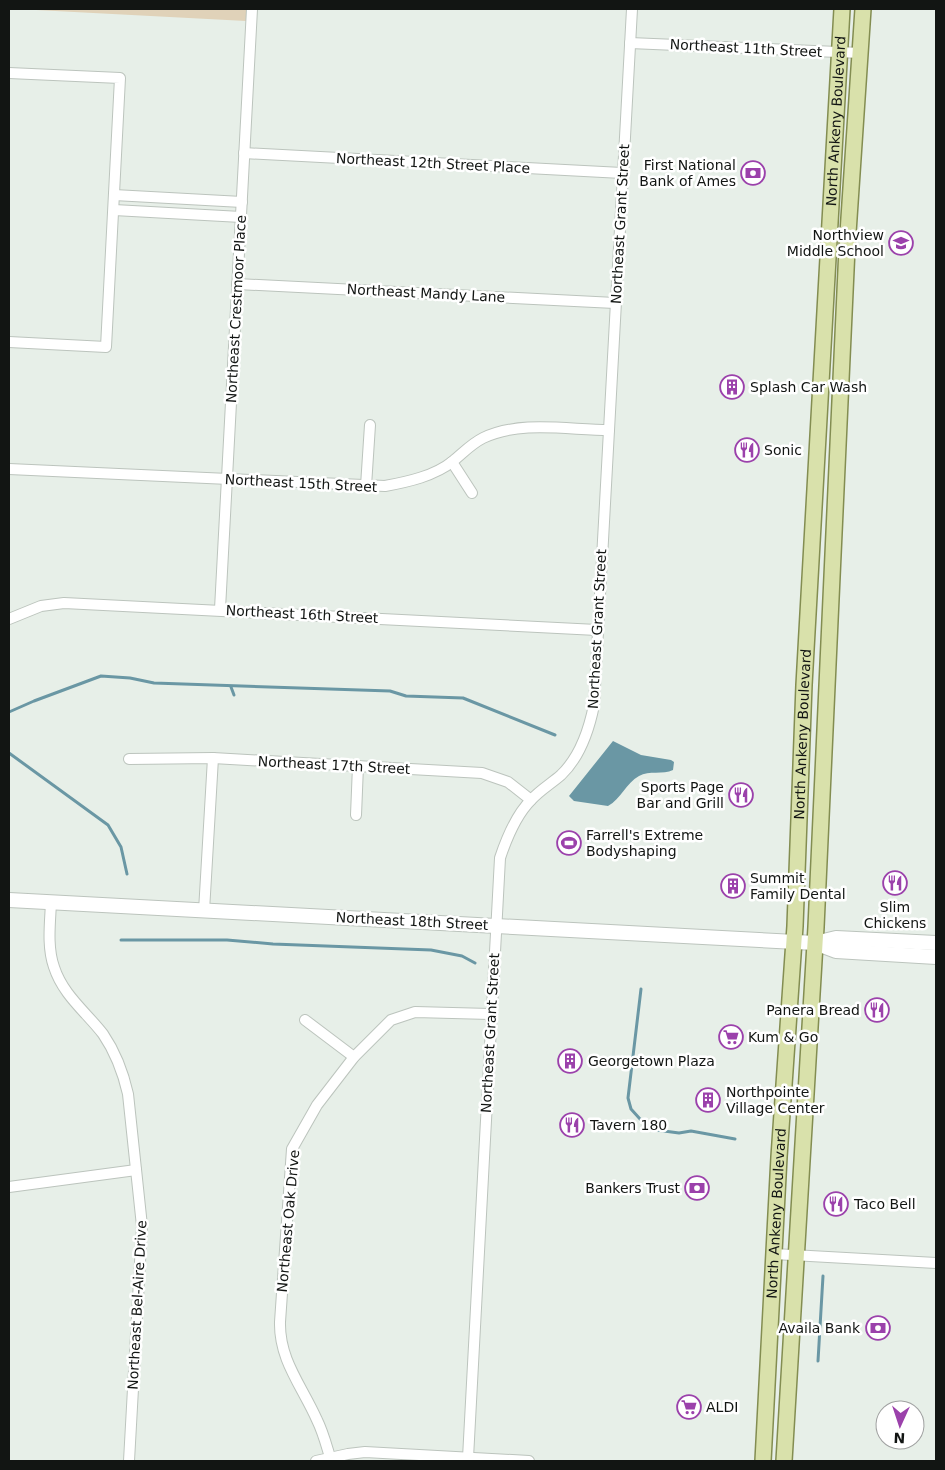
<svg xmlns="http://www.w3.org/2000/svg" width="945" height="1470" font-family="'DejaVu Sans',sans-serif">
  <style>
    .green { fill: #e0d2b9 }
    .water { fill: #6a97a4 }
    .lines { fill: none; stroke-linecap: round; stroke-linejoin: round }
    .stream { stroke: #6a97a4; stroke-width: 3 }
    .minor-casing { stroke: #bcc4bd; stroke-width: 12 }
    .secondary-casing { stroke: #bcc4bd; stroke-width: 16 }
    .primary-casing { stroke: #838d51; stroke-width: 18 }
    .minor { stroke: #fff; stroke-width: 10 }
    .secondary { stroke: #fff; stroke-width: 14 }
    .primary { stroke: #d9e1ab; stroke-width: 15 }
    .labels { text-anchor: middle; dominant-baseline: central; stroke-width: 5; stroke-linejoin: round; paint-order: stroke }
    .street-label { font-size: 14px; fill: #121513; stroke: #fff }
    .poi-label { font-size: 14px; fill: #121513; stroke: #fff; text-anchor: start }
  </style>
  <rect width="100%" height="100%" fill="#e7efe8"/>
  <path class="green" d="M17,9h230l-1,12z"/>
  <path class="water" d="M613,741l28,14 30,5 3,2 -1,8c-10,5 -24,0 -34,6 -13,7 -18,23 -31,30l-34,-5 -5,-5z"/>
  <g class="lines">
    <g class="stream">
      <path d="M231,687l3,8"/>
      <path d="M9,712l25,-11 67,-25 29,2 24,5 236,8 16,5 57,2 92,37"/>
      <path d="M9,753l99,72 13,22 6,27"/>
      <path d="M121,940h106l46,4 158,6 31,6 13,7"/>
      <path d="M641,989l-13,109 3,11 18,20 30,4 12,-2 44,8"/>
      <path d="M818,1361l5,-85"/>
    </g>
    <g class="minor-casing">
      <g id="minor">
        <path d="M630,43l231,10"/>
        <path d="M9,73l111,5 -14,269 -97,-5"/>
        <path d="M244,153l378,20"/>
        <path d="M114,195l128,7"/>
        <path d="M114,210l127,7"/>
        <path d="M237,284l378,19"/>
        <path d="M452,462l20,31"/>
        <path d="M9,469l376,17c22,-4 50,-10 68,-25 10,-8 18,-17 30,-23 37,-18 86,-8 126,-8"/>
        <path d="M366,486l4,-61"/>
        <path d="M220,609l32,-600"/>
        <path d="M9,619l32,-13 23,-3 533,27"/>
        <path d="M129,759l84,-1 269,15 26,9 23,18"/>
        <path d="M356,815l2,-49"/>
        <path d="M51,903c-1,21 -4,44 3,64 9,28 32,45 49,67 13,19 20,38 25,60l14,132 -13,235"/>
        <path d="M204,911l9,-153"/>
        <path d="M305,1020l49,37"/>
        <path d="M9,1187l127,-17"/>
        <path d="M774,1254l162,9"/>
        <path d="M330,1457c-4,-13 -7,-25 -13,-37 -15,-34 -38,-60 -37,-98l12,-173 25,-44 37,-48 37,-37 24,-8 75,2"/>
        <path d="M468,1458l32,-600c7,-21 16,-43 31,-58 9,-10 21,-17 30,-25 19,-18 28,-45 33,-70l38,-696"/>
        <path d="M316,1461l32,-7 17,-2 164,9"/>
      </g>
    </g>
    <g class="secondary-casing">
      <g id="secondary">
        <path d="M9,900l806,43 21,-5 100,5"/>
        <path d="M815,943l21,8 100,6"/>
      </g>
    </g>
    <g class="primary-casing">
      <g id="primary">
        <path id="s1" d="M763,1461l16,-304 16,-231 9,-241 38,-676"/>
        <path d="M784,1461l32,-534 31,-679 16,-239"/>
      </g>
    </g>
    <use href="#minor" class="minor"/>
    <use href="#secondary" class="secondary"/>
    <use href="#primary" class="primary"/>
  </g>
  <defs>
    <g id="bank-ring" transform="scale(1.25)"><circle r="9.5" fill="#fff" stroke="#9b41ab" stroke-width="1.5"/><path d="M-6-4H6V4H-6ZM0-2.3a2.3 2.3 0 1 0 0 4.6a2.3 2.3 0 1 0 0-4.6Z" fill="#9b41ab"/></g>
    <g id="school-ring" transform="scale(1.25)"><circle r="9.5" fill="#fff" stroke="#9b41ab" stroke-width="1.5"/><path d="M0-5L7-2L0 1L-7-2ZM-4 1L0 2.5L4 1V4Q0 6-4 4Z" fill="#9b41ab"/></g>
    <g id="building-ring" transform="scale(1.25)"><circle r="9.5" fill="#fff" stroke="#9b41ab" stroke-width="1.5"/><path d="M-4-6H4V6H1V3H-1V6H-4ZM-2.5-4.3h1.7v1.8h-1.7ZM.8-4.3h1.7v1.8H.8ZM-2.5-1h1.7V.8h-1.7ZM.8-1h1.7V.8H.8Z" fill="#9b41ab"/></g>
    <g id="restaurant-ring" transform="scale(1.25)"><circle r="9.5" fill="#fff" stroke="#9b41ab" stroke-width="1.5"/><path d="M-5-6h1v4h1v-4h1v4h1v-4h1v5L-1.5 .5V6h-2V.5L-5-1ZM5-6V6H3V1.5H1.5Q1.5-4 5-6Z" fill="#9b41ab"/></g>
    <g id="stadium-ring" transform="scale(1.25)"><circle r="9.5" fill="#fff" stroke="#9b41ab" stroke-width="1.5"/><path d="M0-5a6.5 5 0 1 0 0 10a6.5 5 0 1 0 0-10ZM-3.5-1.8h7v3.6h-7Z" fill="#9b41ab"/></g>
    <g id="supermarket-ring" transform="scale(1.25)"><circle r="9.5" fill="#fff" stroke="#9b41ab" stroke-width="1.5"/><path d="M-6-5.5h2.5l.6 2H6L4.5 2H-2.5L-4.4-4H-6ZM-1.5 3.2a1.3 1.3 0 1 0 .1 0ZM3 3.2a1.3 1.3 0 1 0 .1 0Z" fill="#9b41ab"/></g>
  </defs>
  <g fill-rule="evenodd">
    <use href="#bank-ring" x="753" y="173"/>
    <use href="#school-ring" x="901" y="243"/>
    <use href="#building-ring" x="732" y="387"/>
    <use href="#restaurant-ring" x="747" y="450"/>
    <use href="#restaurant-ring" x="741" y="795"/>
    <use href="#stadium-ring" x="569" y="843"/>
    <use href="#restaurant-ring" x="895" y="883"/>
    <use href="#building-ring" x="733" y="886"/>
    <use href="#restaurant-ring" x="877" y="1010"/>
    <use href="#supermarket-ring" x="731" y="1037"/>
    <use href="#building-ring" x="570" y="1061"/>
    <use href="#building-ring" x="708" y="1100"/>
    <use href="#restaurant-ring" x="572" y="1125"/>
    <use href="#bank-ring" x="697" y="1188"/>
    <use href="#restaurant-ring" x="836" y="1204"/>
    <use href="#bank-ring" x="878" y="1328"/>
    <use href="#supermarket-ring" x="689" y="1407"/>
  </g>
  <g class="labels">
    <g class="street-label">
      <text transform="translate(746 48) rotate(3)">Northeast 11th Street</text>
      <text stroke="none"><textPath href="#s1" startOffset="1342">North Ankeny Boulevard</textPath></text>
      <text transform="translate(433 163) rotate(3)">Northeast 12th Street Place</text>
      <text transform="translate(620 224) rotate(-87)">Northeast Grant Street</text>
      <text transform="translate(426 293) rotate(3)">Northeast Mandy Lane</text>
      <text transform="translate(236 309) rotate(-87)">Northeast Crestmoor Place</text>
      <text transform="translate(301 483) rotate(3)">Northeast 15th Street</text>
      <text transform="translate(302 614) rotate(3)">Northeast 16th Street</text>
      <text transform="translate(597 629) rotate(-87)">Northeast Grant Street</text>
      <text stroke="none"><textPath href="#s1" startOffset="728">North Ankeny Boulevard</textPath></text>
      <text transform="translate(334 765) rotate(3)">Northeast 17th Street</text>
      <text transform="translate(412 921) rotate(3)">Northeast 18th Street</text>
      <text transform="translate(490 1033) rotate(-87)">Northeast Grant Street</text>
      <text stroke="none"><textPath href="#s1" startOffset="248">North Ankeny Boulevard</textPath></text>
      <text transform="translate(288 1221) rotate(-85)">Northeast Oak Drive</text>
      <text transform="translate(137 1305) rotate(-87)">Northeast Bel-Aire Drive</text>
    </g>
    <g class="poi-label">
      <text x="736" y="165" text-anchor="end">First National<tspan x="736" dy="16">Bank of Ames</tspan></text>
      <text x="884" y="235" text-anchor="end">Northview<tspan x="884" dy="16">Middle School</tspan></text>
      <text x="750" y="387">Splash Car Wash</text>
      <text x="764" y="450">Sonic</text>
      <text x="724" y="787" text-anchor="end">Sports Page<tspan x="724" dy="16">Bar and Grill</tspan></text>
      <text x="586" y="835">Farrell's Extreme<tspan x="586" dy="16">Bodyshaping</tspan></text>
      <text x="750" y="878">Summit<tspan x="750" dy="16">Family Dental</tspan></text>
      <text x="895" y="907" text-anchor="middle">Slim<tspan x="895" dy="16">Chickens</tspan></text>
      <text x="860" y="1010" text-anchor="end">Panera Bread</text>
      <text x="748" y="1037">Kum &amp; Go</text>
      <text x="588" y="1061">Georgetown Plaza</text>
      <text x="726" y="1092">Northpointe<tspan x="726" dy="16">Village Center</tspan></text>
      <text x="590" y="1125">Tavern 180</text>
      <text x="680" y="1188" text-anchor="end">Bankers Trust</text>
      <text x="854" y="1204">Taco Bell</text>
      <text x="860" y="1328" text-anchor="end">Availa Bank</text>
      <text x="706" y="1407">ALDI</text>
    </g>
  </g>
  <rect width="945" height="1470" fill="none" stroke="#121513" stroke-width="20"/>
  <g transform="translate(900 1425) rotate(183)"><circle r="24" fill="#ffffff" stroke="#a0a1a1"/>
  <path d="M0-4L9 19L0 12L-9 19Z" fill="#9b41ab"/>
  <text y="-8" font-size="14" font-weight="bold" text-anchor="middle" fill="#121513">N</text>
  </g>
</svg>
